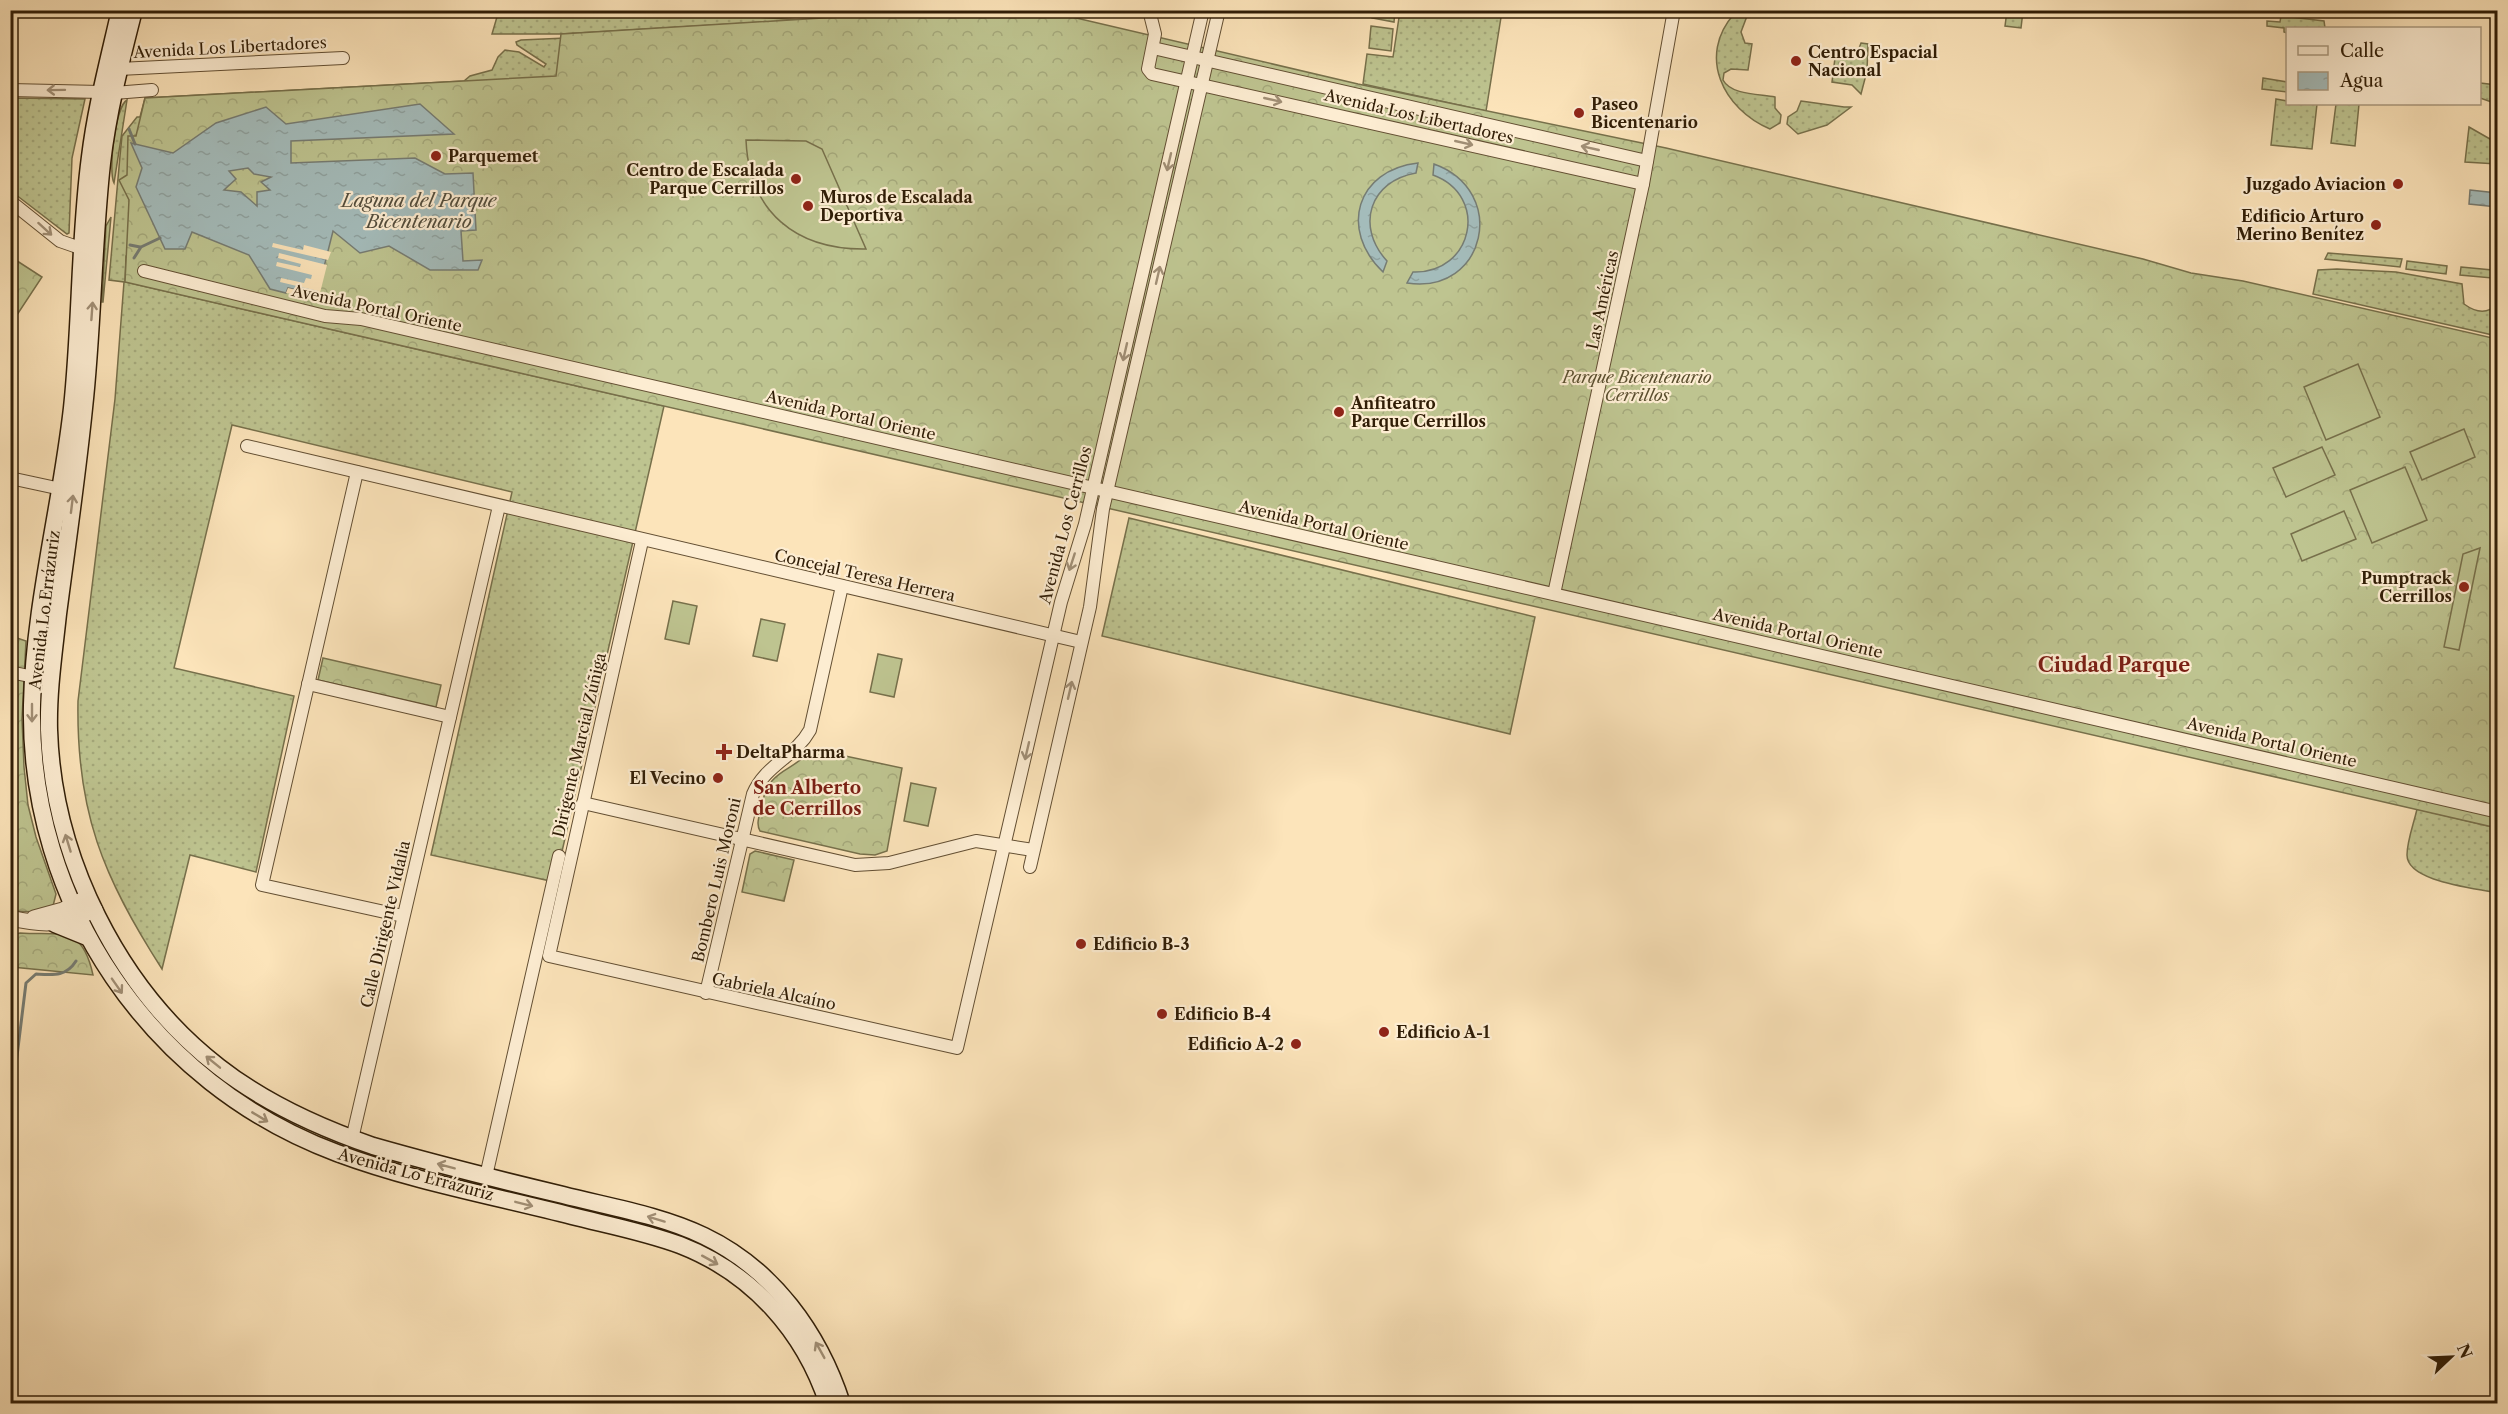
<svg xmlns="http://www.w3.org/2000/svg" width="2508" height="1414" font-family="'Libre Caslon Text',serif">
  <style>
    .grass { fill: url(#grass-dots); stroke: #77704b; stroke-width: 1.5 }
    .forest { fill: url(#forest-crowns); stroke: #77704b; stroke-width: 1.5 }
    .pitch { fill: #bec490; stroke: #77704b; stroke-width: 1.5 }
    .water { fill: url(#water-ripples); stroke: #767c73; stroke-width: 1.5; fill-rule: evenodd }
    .pier { fill: #fce4ba }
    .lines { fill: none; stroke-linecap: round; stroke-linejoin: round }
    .stream { stroke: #767c73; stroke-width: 3 }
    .minor-casing { stroke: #634f33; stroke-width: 14 }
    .tertiary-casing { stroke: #634f33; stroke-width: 17 }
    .secondary-casing { stroke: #301d06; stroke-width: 19 }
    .minor { stroke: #fdedd2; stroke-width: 12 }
    .tertiary { stroke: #fdedd2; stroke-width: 15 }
    .secondary { stroke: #fdedd2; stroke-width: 16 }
    .oneway { stroke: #a18f76 }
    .poi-dot { fill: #8f2418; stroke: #fdedd2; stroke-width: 2 }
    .labels { text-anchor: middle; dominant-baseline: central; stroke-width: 4.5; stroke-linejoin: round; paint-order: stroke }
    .street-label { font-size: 16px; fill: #301d06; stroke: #fdedd2 }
    .poi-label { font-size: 16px; font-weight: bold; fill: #301d06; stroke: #fdedd2; text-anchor: start }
    .park-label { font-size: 16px; font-style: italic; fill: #5b4f2f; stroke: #fdedd2 }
    .water-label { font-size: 18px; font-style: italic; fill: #534d3c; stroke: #fdedd2 }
    .neighbourhood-label { font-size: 18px; font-weight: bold; fill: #7a1f14; stroke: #fdedd2 }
    .quarter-label { font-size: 20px; font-weight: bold; fill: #7a1f14; stroke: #fdedd2 }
  </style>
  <defs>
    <pattern id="grass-dots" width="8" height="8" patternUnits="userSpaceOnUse" patternTransform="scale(1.5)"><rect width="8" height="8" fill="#bec490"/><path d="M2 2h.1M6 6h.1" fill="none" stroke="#a4a87b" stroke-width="1.8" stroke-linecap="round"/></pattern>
    <pattern id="forest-crowns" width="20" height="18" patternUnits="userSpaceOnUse" patternTransform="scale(1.5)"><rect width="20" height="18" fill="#bec490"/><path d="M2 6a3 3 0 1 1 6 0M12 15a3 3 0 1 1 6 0" fill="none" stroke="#a4a87b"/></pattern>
    <pattern id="water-ripples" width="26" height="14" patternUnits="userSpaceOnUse" patternTransform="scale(1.5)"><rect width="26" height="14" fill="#a4bcbb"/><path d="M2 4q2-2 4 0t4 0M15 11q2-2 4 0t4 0" fill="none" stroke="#8ea19f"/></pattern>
  </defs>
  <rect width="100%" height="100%" fill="#fce4ba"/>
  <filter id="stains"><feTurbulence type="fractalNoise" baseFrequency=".00333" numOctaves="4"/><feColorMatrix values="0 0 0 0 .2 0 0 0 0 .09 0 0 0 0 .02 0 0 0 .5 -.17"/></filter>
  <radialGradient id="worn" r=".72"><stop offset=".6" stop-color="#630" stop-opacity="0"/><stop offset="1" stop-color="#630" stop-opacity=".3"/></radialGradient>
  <g class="grass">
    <path d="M499,10l165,1 136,9 -239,14h-69z"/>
    <path d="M1373,11h22l-1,11 -22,-4z"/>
    <path d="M1400,11h102l-16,100 -123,-27 4,-30 26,3z"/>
    <path d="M2007,11h16l-2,17 -16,-2z"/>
    <path d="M1734,14l13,2 -6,16 4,11 7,1 -4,26 -17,-1 -7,4 -1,7c8,15 36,14 52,17v11l6,7 -1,8 -10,6c-47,-20 -73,-73 -36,-115z"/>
    <path d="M2281,16l43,5 1,7h-37l-1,5 -3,-1v-4l-17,-2v-5l13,1z"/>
    <path d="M1371,26l22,3 -2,22 -22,-3z"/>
    <path d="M791,28l-226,51 -439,177 -1,26 539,124 -109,476 -124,-27 81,-363 -280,-67 -58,243 120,28 -38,176 -66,-17 -28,114c-59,-92 -86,-157 -84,-268l37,-302 9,-117 -15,-2 11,-124 2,-20 15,-19h3l5,-19 319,-17 6,-5 22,-6 6,-13 7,-7 14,2 25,15 2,-3 -29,-19 -1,-3 5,-2z"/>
    <path d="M1861,43l7,1 -1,27 -6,23 -9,-9 -20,-3 3,-24 20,1z"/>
    <path d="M2263,78l24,4v10l-25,-3z"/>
    <path d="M2480,83l17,2v19l-17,-6z"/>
    <path d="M11,98l74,1 -13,59 -3,75 -2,1 -56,-43z"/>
    <path d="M2276,99l11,2 1,3h29l-5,45 -41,-4z"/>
    <path d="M127,100l-13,83c-6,-12 1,-76 13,-83z"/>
    <path d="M1801,101l43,6h7l-24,18 -29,9 -11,-10 1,-7 9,-6z"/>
    <path d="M2336,104h23l-4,42 -24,-3z"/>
    <path d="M2469,127l28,16v21l-32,-2z"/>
    <path d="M111,217l-8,85h-1l4,-76z"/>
    <path d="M2328,253l74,6 -2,8 -75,-8z"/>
    <path d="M2407,261l40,5 -1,8 -40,-5z"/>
    <path d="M2461,267l31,3v8l-32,-3z"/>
    <path d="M2337,269l59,3 66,12 2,20c11,8 23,11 33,0v32l-184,-42 5,-24z"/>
    <path d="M1129,518l406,99 -25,117 -408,-98z"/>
    <path d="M2417,809l80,19v65c-21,-5 -90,-11 -90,-38 0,-14 7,-32 10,-46z"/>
  </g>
  <g class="forest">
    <path d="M1000,11l72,6 286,67 308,64 477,111 48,14 52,8 254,58v489l-2372,-546 4,-82 -10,-20 8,-5 1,-39h8l9,-38 411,-22 5,-42 359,-22z"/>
    <path d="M11,257l31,20 -31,47z"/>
    <path d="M17,638l9,3 -4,78 2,48 4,38 8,32 20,57 -4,16 -13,2 -28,-1 -1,-259z"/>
    <path d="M323,658l118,27 -5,22 -118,-27z"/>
    <path d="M812,749l90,19 -15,83 -12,4 -15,-1 -100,-23c-4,-7 -1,-14 1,-23 8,-42 29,-33 51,-59z"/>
    <path d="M755,851l39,9 -10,41 -42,-9 8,-38z"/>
    <path d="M20,933c41,3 62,-9 73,42l-81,-8v-32z"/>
  </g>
  <g class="pitch">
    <path d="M746,140l60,1 16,8 44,100c-70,1 -117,-37 -120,-109z"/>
    <path d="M2358,364l22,53 -54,23 -22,-53z"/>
    <path d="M2464,429l11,28 -53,23 -12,-28z"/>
    <path d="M2322,447l13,28 -49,22 -13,-29z"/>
    <path d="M2405,467l22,53 -55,23 -22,-53z"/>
    <path d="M2344,511l12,28 -54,22 -11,-27z"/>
    <path d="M2480,548l-21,102 -15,-3 19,-93z"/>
    <path d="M673,601l24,5 -8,38 -24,-5z"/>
    <path d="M761,619l24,5 -8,37 -24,-5z"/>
    <path d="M878,654l24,5 -8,38 -24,-5z"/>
    <path d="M911,783l25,5 -8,38 -24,-5z"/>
  </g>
  <g class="water">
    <path d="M420,104l34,30 -163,7v22l124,-5 30,16 28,-1 3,57 -15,1 2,30 19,-1 -4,10h-48l-41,-24 -29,7 -27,-22 -16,64 -29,-7 -2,5 -16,-4 -21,-34 -57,-23 -7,17h-20l-29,-62 6,-19 -11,-25 42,10 43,-30 50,-16 20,17zM248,168l6,6 17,3 -10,5 9,8 -13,2v14l-16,-14 -17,-2 12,-11 -7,-8z"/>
    <path d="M1418,163l-2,10c-46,8 -61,53 -29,88l-4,11c-44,-42 -27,-102 35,-109z"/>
    <path d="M1434,164c75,27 52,131 -27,119l6,-11c60,2 77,-76 20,-97z"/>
    <path d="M2470,190l27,3v14l-28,-3z"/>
  </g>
  <g class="pier">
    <path d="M273,243l30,7 1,-5 27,7 -3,8 -56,-13z"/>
    <path d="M279,253l48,12 -8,32 -33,-4 2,-5 29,7 1,-4 -38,-9 1,-4 23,5 2,-5 5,1 1,-4 -36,-9 1,-4 23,5 1,-3 -23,-6z"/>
  </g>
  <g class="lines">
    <g class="stream">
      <path d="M129,129l6,15"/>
      <path d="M130,245l10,2"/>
      <path d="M134,258l7,-11 19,-9"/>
      <path d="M10,1113l16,-130 10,-9c17,1 30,3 40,-13"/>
    </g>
    <g class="minor-casing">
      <g id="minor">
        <path d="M1149,10l6,24 -7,35 4,5 491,110"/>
        <path d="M1153,48l494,113"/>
        <path d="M119,69l224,-11"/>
        <path d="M10,90l91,2"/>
        <path d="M114,93l38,-3"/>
        <path d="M10,201l50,40 23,8"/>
        <path d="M144,271l181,45 36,3 2137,493"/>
        <path d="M247,446l834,196"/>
        <path d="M357,472l-95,413 141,31"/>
        <path d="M10,478l51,11"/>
        <path d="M642,541l-93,415 408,92 104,-446 24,-78 118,-514"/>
        <path d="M1554,594l89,-410 31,-174"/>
        <path d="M10,672l24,5"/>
        <path d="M308,684l142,33"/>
        <path d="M583,803l272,62 34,-2 87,-22 57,9"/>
        <path d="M1030,867l60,-260 13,-98 116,-499"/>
        <path d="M706,993l47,-199c12,-29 42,-37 57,-64l32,-144"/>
        <path d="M352,1139l147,-633"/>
        <path d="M486,1176l73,-320"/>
      </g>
    </g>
    <g class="tertiary-casing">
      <g id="tertiary">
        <path d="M10,918c36,8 51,7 85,-8"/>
        <path d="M34,918l29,-8 25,-13"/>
      </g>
    </g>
    <g class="secondary-casing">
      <g id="secondary">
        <path d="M120,10c-11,49 -24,97 -30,147 -11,83 -9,168 -18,251 -11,99 -38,197 -40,297 -4,198 119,379 305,448 75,28 157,43 235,63 36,9 73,16 108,29 72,28 124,86 148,159"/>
        <path d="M134,10c-13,51 -26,101 -32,153 -9,81 -9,164 -18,245 -7,69 -17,137 -26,206 -4,38 -10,77 -9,116 4,127 69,259 170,337 46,36 99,60 154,79 63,18 127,34 190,49 47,12 97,20 141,41 69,33 115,97 138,168"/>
        <path d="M55,924l32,13"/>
      </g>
    </g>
    <use href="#minor" class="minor"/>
    <use href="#tertiary" class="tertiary"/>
    <use href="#secondary" class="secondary"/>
  </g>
  <defs><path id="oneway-shaft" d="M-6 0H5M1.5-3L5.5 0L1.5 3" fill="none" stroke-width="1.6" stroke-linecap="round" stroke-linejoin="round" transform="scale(1.5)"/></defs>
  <g class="oneway">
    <use href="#oneway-shaft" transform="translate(56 90) rotate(179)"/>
    <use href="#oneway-shaft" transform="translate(1273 100) rotate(13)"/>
    <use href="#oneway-shaft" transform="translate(1464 143) rotate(13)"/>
    <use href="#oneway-shaft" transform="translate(1590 148) rotate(-167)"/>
    <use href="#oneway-shaft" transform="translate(1169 162) rotate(103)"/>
    <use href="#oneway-shaft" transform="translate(45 229) rotate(42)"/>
    <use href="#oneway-shaft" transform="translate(1158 275) rotate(-77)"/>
    <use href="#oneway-shaft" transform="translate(92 311) rotate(-86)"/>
    <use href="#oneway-shaft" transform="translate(1125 352) rotate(103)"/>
    <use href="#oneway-shaft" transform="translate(72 504) rotate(-83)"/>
    <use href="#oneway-shaft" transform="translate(1072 562) rotate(108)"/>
    <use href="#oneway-shaft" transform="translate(1070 690) rotate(-77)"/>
    <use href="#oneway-shaft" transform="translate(32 713) rotate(90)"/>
    <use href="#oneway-shaft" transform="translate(1027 751) rotate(103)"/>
    <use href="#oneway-shaft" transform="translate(68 843) rotate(-107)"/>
    <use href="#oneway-shaft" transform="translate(117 986) rotate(55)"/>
    <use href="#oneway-shaft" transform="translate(213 1062) rotate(-141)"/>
    <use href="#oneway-shaft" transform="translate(260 1117) rotate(31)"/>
    <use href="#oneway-shaft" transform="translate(446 1166) rotate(-165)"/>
    <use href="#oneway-shaft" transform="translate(524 1204) rotate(14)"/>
    <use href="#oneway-shaft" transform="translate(656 1219) rotate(-163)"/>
    <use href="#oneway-shaft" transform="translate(710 1260) rotate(29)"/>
    <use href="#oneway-shaft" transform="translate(820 1350) rotate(-119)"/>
  </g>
  <g class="poi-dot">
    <circle cx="1796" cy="61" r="6"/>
    <circle cx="1579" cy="113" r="6"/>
    <circle cx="436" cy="156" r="6"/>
    <circle cx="796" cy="179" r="6"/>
    <circle cx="2398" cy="184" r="6"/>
    <circle cx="808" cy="206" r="6"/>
    <circle cx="2376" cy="225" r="6"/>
    <circle cx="1339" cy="412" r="6"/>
    <circle cx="2464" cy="587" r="6"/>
    <path d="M721 743h6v6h6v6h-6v6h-6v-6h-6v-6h6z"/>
    <circle cx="718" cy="778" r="6"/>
    <circle cx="1081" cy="944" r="6"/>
    <circle cx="1162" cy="1014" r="6"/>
    <circle cx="1384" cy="1032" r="6"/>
    <circle cx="1296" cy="1044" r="6"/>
  </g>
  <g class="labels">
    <g class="street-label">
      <text transform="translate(230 47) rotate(-3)">Avenida Los Libertadores</text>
      <text transform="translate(1419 116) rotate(13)">Avenida Los Libertadores</text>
      <text transform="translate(1602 300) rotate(-78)">Las Américas</text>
      <text transform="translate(377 308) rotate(12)">Avenida Portal Oriente</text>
      <text transform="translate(851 415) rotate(13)">Avenida Portal Oriente</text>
      <text transform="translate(1065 525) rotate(-75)">Avenida Los Cerrillos</text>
      <text transform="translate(1324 525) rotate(13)">Avenida Portal Oriente</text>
      <text transform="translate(865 575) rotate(13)">Concejal Teresa Herrera</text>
      <text transform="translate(44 610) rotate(-83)">Avenida Lo Errázuriz</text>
      <text transform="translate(1798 633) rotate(13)">Avenida Portal Oriente</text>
      <text transform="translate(2272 742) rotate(13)">Avenida Portal Oriente</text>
      <text transform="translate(579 745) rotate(-77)">Dirigente Marcial Zúñiga</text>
      <text transform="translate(716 880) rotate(-77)">Bombero Luis Moroni</text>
      <text transform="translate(385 924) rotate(-77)">Calle Dirigente Vidalia</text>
      <text transform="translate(774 991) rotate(12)">Gabriela Alcaíno</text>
      <text transform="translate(416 1174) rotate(15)">Avenida Lo Errázuriz</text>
    </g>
    <g class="poi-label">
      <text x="1808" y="52">Centro Espacial<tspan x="1808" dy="18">Nacional</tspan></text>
      <text x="1591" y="104">Paseo<tspan x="1591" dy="18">Bicentenario</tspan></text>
      <text x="448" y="156">Parquemet</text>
      <text x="784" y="170" text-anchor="end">Centro de Escalada<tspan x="784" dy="18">Parque Cerrillos</tspan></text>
      <text x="2386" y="184" text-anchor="end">Juzgado Aviacion</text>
      <text x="820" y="197">Muros de Escalada<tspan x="820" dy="18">Deportiva</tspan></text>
      <text x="2364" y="216" text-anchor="end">Edificio Arturo<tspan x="2364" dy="18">Merino Benítez</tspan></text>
      <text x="1351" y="403">Anfiteatro<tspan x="1351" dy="18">Parque Cerrillos</tspan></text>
      <text x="2452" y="578" text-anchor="end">Pumptrack<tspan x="2452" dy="18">Cerrillos</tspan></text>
      <text x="736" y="752">DeltaPharma</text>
      <text x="706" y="778" text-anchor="end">El Vecino</text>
      <text x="1093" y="944">Edificio B-3</text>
      <text x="1174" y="1014">Edificio B-4</text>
      <text x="1396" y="1032">Edificio A-1</text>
      <text x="1284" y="1044" text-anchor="end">Edificio A-2</text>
    </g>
    <g class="park-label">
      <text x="1637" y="377">Parque Bicentenario<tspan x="1637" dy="18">Cerrillos</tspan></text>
    </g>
    <g class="water-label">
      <text x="419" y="201">Laguna del Parque<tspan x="419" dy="21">Bicentenario</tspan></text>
    </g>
    <g class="neighbourhood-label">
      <text x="807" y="788">San Alberto<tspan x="807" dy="21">de Cerrillos</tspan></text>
    </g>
    <g class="quarter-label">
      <text x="2114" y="665">Ciudad Parque</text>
    </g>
  </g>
  <rect width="2508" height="1414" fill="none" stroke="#fce4ba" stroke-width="36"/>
  <rect x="12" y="12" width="2484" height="1390" fill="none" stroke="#301d06" stroke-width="3"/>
  <rect x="18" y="18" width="2472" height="1378" fill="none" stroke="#301d06" stroke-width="1.5"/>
  <rect x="2286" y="27" width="195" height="78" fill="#fdedd2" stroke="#ab9a80" stroke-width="1.5"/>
  <rect x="2298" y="46" width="30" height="9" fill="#fdedd2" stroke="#ab9a80" stroke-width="1.5"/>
  <text x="2340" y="57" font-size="18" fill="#301d06">Calle</text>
  <rect x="2298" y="72" width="30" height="18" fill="url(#water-ripples)" stroke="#ab9a80" stroke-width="1.5"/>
  <text x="2340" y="87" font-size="18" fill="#301d06">Agua</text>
  <g transform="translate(2451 1357) rotate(67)" stroke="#fdedd2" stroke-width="4.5" paint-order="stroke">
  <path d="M0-4.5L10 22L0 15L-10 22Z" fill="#301d06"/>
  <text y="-9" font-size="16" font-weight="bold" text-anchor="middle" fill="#301d06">N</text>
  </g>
  <rect width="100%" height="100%" filter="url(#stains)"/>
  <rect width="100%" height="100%" fill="url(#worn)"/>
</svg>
